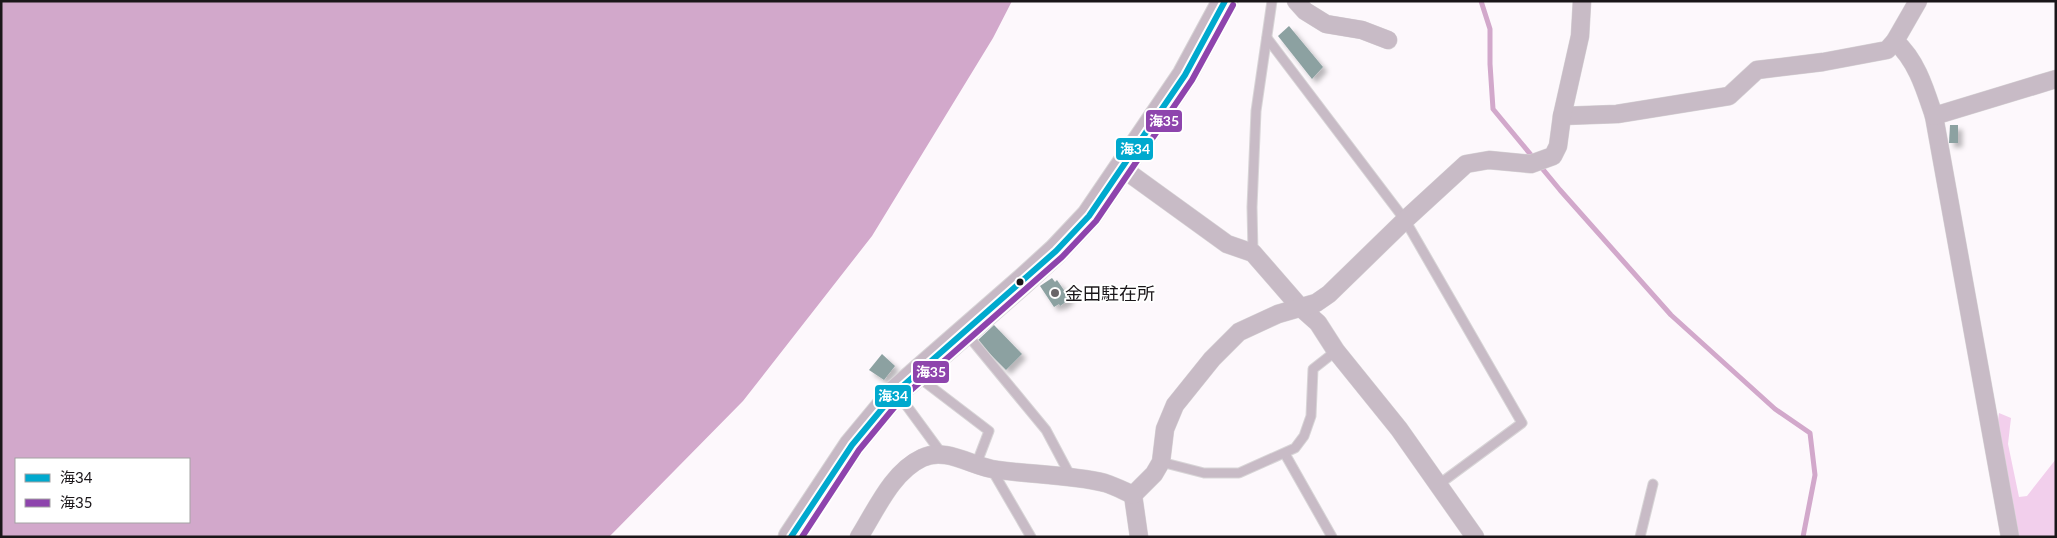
<svg xmlns="http://www.w3.org/2000/svg" width="2057" height="538" font-family="Lato,'Noto Sans JP',sans-serif">
  <style>
    .forest { fill: #f2cfec }
    .water { fill: #d2a8cb; fill-rule: evenodd }
    .lines { fill: none; stroke-linecap: round; stroke-linejoin: round }
    .stream { stroke: #d2a8cb; stroke-width: 5 }
    .building { fill: #8ca1a1; filter: url(#shadow) }
    .service-casing { stroke: #d8d5d7; stroke-width: 11 }
    .minor-casing { stroke: #d8d5d7; stroke-width: 19 }
    .secondary-casing { stroke: #d8d5d7; stroke-width: 27 }
    .service { stroke: #c8bbc6; stroke-width: 9 }
    .minor { stroke: #c8bbc6; stroke-width: 18 }
    .secondary { stroke: #c7b9c5; stroke-width: 25 }
    .bus-1-casing { stroke: #fff; stroke-width: 10 }
    .bus-2-casing { stroke: #fff; stroke-width: 10 }
    .bus-1 { stroke: #00a9ce; stroke-width: 6 }
    .bus-2 { stroke: #8e44ad; stroke-width: 6 }
    .bus-dot { fill: #1a1619; stroke: #fff; stroke-width: 2 }
    .poi-dot { fill: #696568; stroke: #fff; stroke-width: 2 }
    .labels { text-anchor: middle; dominant-baseline: central; stroke-width: 4; stroke-linejoin: round; paint-order: stroke }
    .poi-label { font-size: 18px; fill: #1a1619; stroke: #fff; text-anchor: start }
    .line-badge { stroke: #fff; stroke-width: 2 }
    .badge-label { font-size: 14px; text-anchor: middle; font-weight: bold; fill: #fff }
  </style>
  <defs>
    <filter id="shadow"><feDropShadow dx="4.5" dy="4.5" stdDeviation="2.5" flood-color="#0004"/></filter>
  </defs>
  <rect width="100%" height="100%" fill="#fdf8fc"/>
  <path class="forest" d="M1999,413l12,5 -3,26 11,53 8,-1 29,-37v78h-37l-23,-104z"/>
  <path class="water" d="M1,1h1011l-19,37 -121,198 -129,165 -134,136h-608zM16,459h173v63h-173z"/>
  <g class="lines">
    <path class="stream" d="M1481,1l9,28v35l3,45 67,81 111,125 104,94 35,24 5,42 -12,62"/>
  </g>
  <g class="building">
    <path d="M1289,26l34,41 -11,12 -34,-43z"/>
    <path d="M1950,125h8v18h-9z"/>
    <path d="M1052,278l3,4 2,-2 13,19 -10,7 -1,-2 -5,3 -14,-21z"/>
    <path d="M994,325l28,29 -16,16 -29,-29z"/>
    <path d="M882,354l13,12 -11,14 -15,-10z"/>
  </g>
  <g class="lines">
    <g class="service-casing">
      <g id="service">
        <path d="M1267,38l138,182 117,203 -84,62"/>
        <path d="M1253,253l-1,-46 4,-96 16,-110"/>
        <path d="M966,333l80,97 25,47"/>
        <path d="M917,376l72,55 -13,34"/>
        <path d="M898,394l44,60"/>
        <path d="M1285,454l47,83"/>
        <path d="M1161,462l43,11h35l56,-25 9,-12 7,-20 2,-47 23,-18"/>
        <path d="M992,470l39,67"/>
        <path d="M1640,537l13,-53"/>
      </g>
    </g>
    <g class="minor-casing">
      <g id="minor">
        <path d="M1296,1l9,10 21,13 36,6 26,10"/>
        <path d="M1895,41c22,20 30,48 39,75l76,421"/>
        <path d="M1562,116l55,-2 112,-18 28,-26 66,-8 64,-12 8,-9 23,-40"/>
        <path d="M1934,116l122,-37"/>
        <path d="M1122,168l105,76 26,9 47,54 18,16 18,28 63,78 76,108"/>
        <path d="M1133,495l21,-21 7,-12 4,-33 10,-24 37,-46 27,-27 39,-18 38,-11 13,-9 76,-74 61,-56 23,-4 42,4 22,-8 5,-10 4,-30 18,-80 2,-35"/>
        <path d="M1133,495l6,42"/>
        <path d="M859,537c17,-27 33,-65 63,-79 23,-11 48,7 70,11 37,6 76,5 113,14 10,3 19,8 28,12"/>
      </g>
    </g>
    <g class="secondary-casing">
      <path id="secondary" d="M791,537l61,-92 44,-53 126,-110 34,-31 33,-35 96,-141 40,-74"/>
    </g>
    <use href="#service" class="service"/>
    <use href="#minor" class="minor"/>
    <use href="#secondary" class="secondary"/>
    <g class="bus-1-casing">
      <path id="bus-1" d="M791,537l61,-92 44,-53 160,-141 33,-35 96,-141 40,-74"/>
    </g>
    <g class="bus-2-casing">
      <path id="bus-2" d="M802,537l57,-87 43,-52 160,-141 34,-36 96,-141 41,-75"/>
    </g>
    <use href="#bus-1" class="bus-1"/>
    <use href="#bus-2" class="bus-2"/>
  </g>
  <circle class="bus-dot" cx="1020" cy="282" r="4.5"/>
  <circle class="poi-dot" cx="1055" cy="293" r="5"/>
  <g class="labels">
    <g class="poi-label">
      <text x="1065" y="293">金田駐在所</text>
    </g>
  </g>
  <g class="line-badge">
    <rect x="1145" y="109" width="38" height="24" rx="5" fill="#8e44ad"/>
    <rect x="1115" y="137" width="39" height="24" rx="5" fill="#00a9ce"/>
    <rect x="912" y="360" width="38" height="24" rx="5" fill="#8e44ad"/>
    <rect x="874" y="384" width="38" height="24" rx="5" fill="#00a9ce"/>
  </g>
  <g class="badge-label">
    <text x="1164" y="126">海35</text>
    <text x="1135" y="154">海34</text>
    <text x="931" y="377">海35</text>
    <text x="893" y="401">海34</text>
  </g>
  <rect width="2057" height="538" fill="none" stroke="#1a1619" stroke-width="5"/>
  <rect x="15" y="458" width="175" height="65" fill="#ffffff" stroke="#a3a2a3"/>
  <rect x="25" y="474" width="25" height="8" fill="#00a9ce" stroke="#a3a2a3"/>
  <text x="60" y="483" font-size="15" fill="#1a1619">海34</text>
  <rect x="25" y="499" width="25" height="8" fill="#8e44ad" stroke="#a3a2a3"/>
  <text x="60" y="508" font-size="15" fill="#1a1619">海35</text>
</svg>
